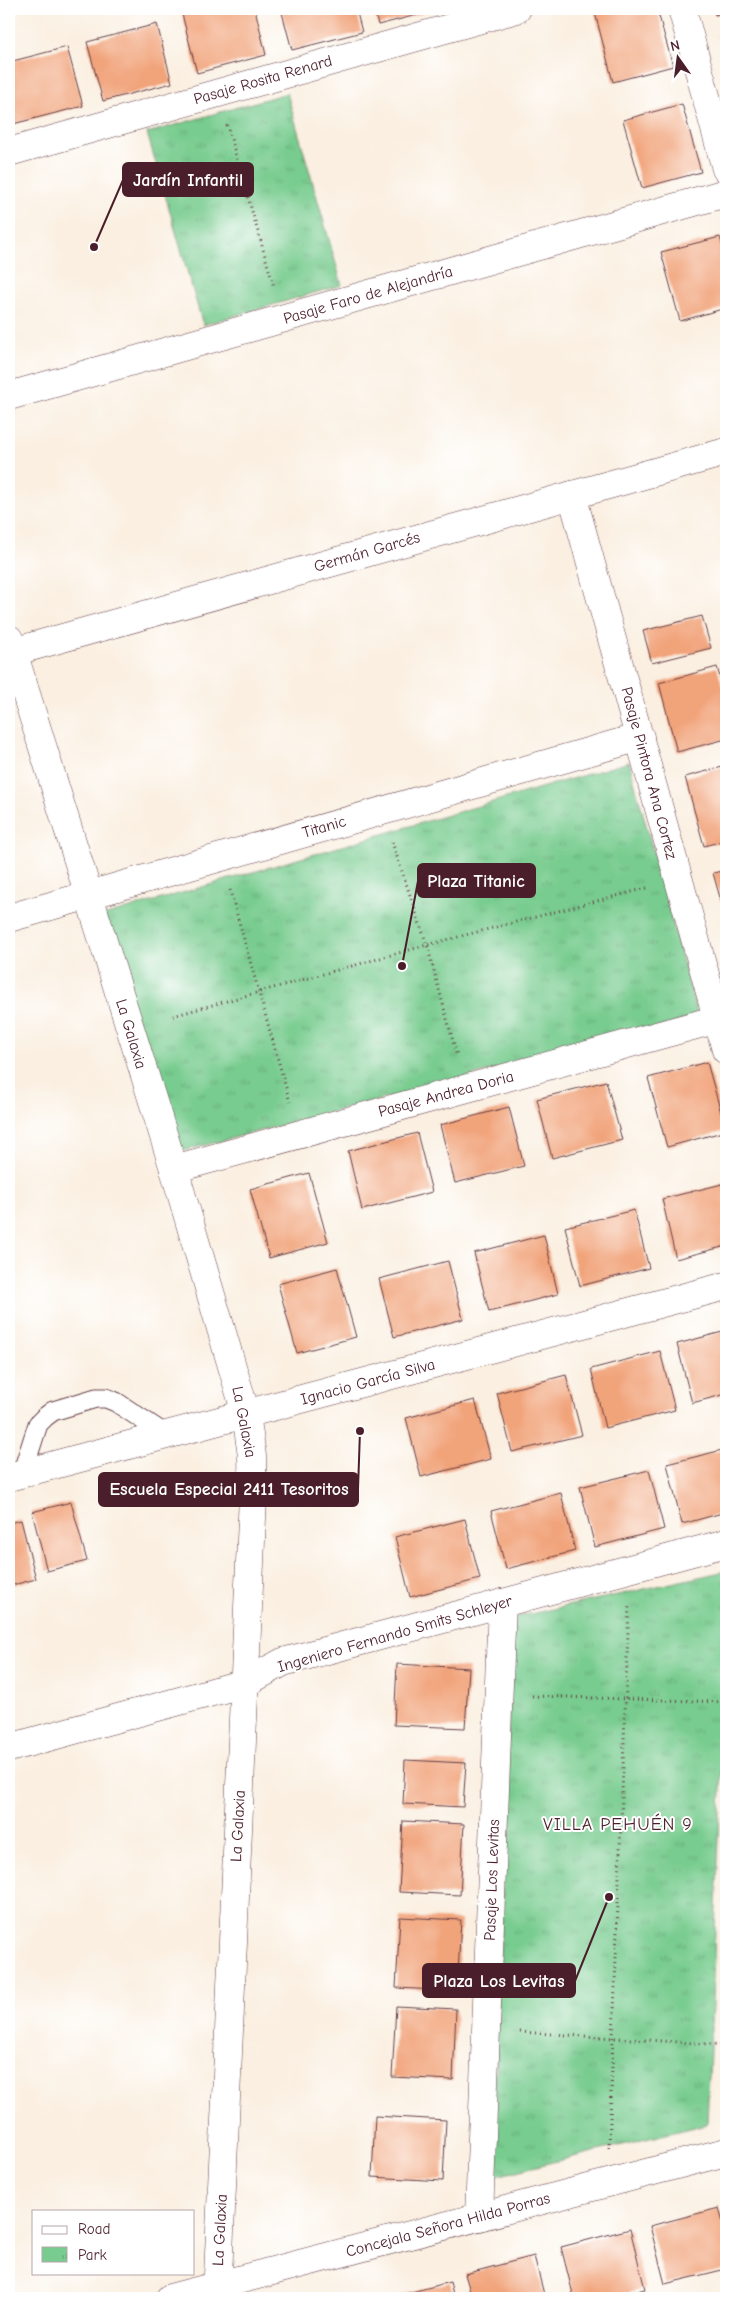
<svg xmlns="http://www.w3.org/2000/svg" width="735" height="2307" font-family="'Comic Neue',sans-serif">
  <style>
    .park { fill: url(#park-tufts); stroke: #61765d }
    .building { fill: #f1a379 }
    .lines { fill: none; stroke-linecap: round; stroke-linejoin: round }
    .lane-casing { stroke: #643e46; stroke-width: 21 }
    .street-casing { stroke: #643e46; stroke-width: 29 }
    .path { stroke: #643e46; stroke-width: 3; stroke-dasharray: 1 4; stroke-linecap: butt }
    .lane { stroke: #fff; stroke-width: 19 }
    .street { stroke: #fff; stroke-width: 28 }
    .labels { text-anchor: middle; dominant-baseline: central; stroke-width: 4; stroke-linejoin: round; paint-order: stroke }
    .street-label { font-size: 16px; fill: #4a1f2b; stroke: #fff }
    .neighbourhood-label { font-size: 18px; letter-spacing: 1px; fill: #4a1f2b; stroke: #fff }
    .leader { fill: none; stroke: #4a1f2b; stroke-width: 2 }
    .callout-dot { fill: #4a1f2b; stroke: #fff; stroke-width: 2 }
    .callout { fill: #4a1f2b; stroke: #4a1f2b; stroke-width: 2 }
    .callout-label { font-size: 18px; text-anchor: middle; font-weight: bold; fill: #fff }
  </style>
  <defs>
    <pattern id="park-tufts" width="24" height="20" patternUnits="userSpaceOnUse" patternTransform="scale(1.25)"><rect width="24" height="20" fill="#78cc8f"/><path d="M3 7l-1-3M5 7V3M7 7l1-3M15 17l-1-3M17 17v-4M19 17l1-3" fill="none" stroke="#69af7c"/></pattern>
  </defs>
  <rect width="100%" height="100%" fill="#fff"/>
  <filter id="ink" filterUnits="userSpaceOnUse"><feTurbulence type="fractalNoise" baseFrequency=".02" numOctaves="2"/><feDisplacementMap in="SourceGraphic" scale="10" xChannelSelector="R" yChannelSelector="G"/><feConvolveMatrix kernelMatrix="1 2 1 2 8 2 1 2 1" color-interpolation-filters="sRGB"/></filter>
  <filter id="wash" filterUnits="userSpaceOnUse"><feTurbulence type="fractalNoise" baseFrequency=".0096" numOctaves="4" result="noise"/><feDisplacementMap in="SourceGraphic" scale="20" xChannelSelector="R" yChannelSelector="G"/><feGaussianBlur stdDeviation="1.12" result="paint"/><feColorMatrix in="noise" values="0 0 0 0 0 0 0 0 0 0 0 0 0 0 0 0 0 1.4 0 .05"/><feComposite in="paint" operator="in"/></filter>
  <g filter="url(#wash)">
    <rect width="100%" height="100%" fill="#faefe0"/>
    <g class="park">
      <path d="M287,93l55,192 -139,40 -56,-192z"/>
      <path d="M629,762l69,255 -519,135 -76,-236z"/>
      <path d="M726,1571v99l-19,454 -215,53 20,-559z"/>
    </g>
    <g id="blocks">
      <g class="building">
        <path d="M201,9h54l11,46 -69,18 -15,-59z"/>
        <path d="M281,9h75l6,23 -70,18z"/>
        <path d="M374,9h66l-62,16z"/>
        <path d="M611,9h46l16,57 -60,16 -18,-69z"/>
        <path d="M714,9h12v3l-11,3z"/>
        <path d="M157,24l15,59 -69,18 -16,-59z"/>
        <path d="M726,35v23l-6,-21z"/>
        <path d="M67,47l16,59 -70,18 -4,-17v-45z"/>
        <path d="M682,104l19,68 -59,16 -19,-68z"/>
        <path d="M720,237l6,21v50l-46,13 -19,-69z"/>
        <path d="M702,616l9,32 -59,15 -9,-32z"/>
        <path d="M717,667l9,31v41l-49,13 -18,-69z"/>
        <path d="M726,766v74l-22,6 -19,-69z"/>
        <path d="M726,870v49l-13,-46z"/>
        <path d="M707,1062l19,69 -59,16 -19,-69z"/>
        <path d="M606,1081l16,59 -70,18 -15,-59z"/>
        <path d="M509,1107l15,59 -69,17 -15,-58z"/>
        <path d="M417,1133l15,59 -70,18 -14,-59z"/>
        <path d="M309,1173l19,69 -59,16 -19,-69z"/>
        <path d="M726,1183v63l-50,13 -14,-60z"/>
        <path d="M634,1210l15,58 -69,18 -15,-59z"/>
        <path d="M544,1235l14,59 -69,18 -15,-59z"/>
        <path d="M448,1261l15,58 -69,18 -15,-58z"/>
        <path d="M337,1268l19,69 -59,16 -19,-69z"/>
        <path d="M726,1331v63l-34,9 -15,-59z"/>
        <path d="M660,1351l15,59 -70,18 -14,-59z"/>
        <path d="M566,1375l16,60 -70,17 -15,-59z"/>
        <path d="M475,1400l16,59 -70,18 -15,-59z"/>
        <path d="M726,1449v63l-44,12 -15,-60z"/>
        <path d="M649,1470l15,59 -69,18 -15,-60z"/>
        <path d="M561,1493l14,58 -69,18 -15,-58z"/>
        <path d="M71,1502l16,59 -40,10 -15,-59z"/>
        <path d="M465,1519l15,60 -70,18 -15,-60z"/>
        <path d="M21,1520l15,59 -27,7v-63z"/>
        <path d="M397,1664l72,4 -4,60 -71,-3z"/>
        <path d="M405,1760l61,3 -3,44 -60,-3z"/>
        <path d="M403,1821l61,3 -4,71 -61,-3z"/>
        <path d="M400,1917l61,3 -4,71 -61,-3z"/>
        <path d="M396,2006l60,3 -3,71 -61,-3z"/>
        <path d="M375,2116l71,4 -3,61 -71,-4z"/>
        <path d="M719,2208l7,26v35l-61,15 -15,-58z"/>
        <path d="M630,2229l15,60 -38,9h-33l-13,-51z"/>
        <path d="M534,2256l11,42h-73l-7,-24z"/>
        <path d="M450,2282l4,16h-65z"/>
      </g>
    </g>
  </g>
  <g filter="url(#ink)">
    <use href="#blocks" fill-opacity="0" stroke="#643e46" stroke-width="1"/>
    <g class="lines">
      <g class="lane-casing">
        <path id="lane" d="M22,1474l16,-50 7,-7 8,-6 43,-13h10l10,4 50,33"/>
      </g>
      <g class="street-casing">
        <g id="street">
          <path d="M682,9l44,160"/>
          <path d="M9,152l508,-143"/>
          <path d="M9,396l717,-203"/>
          <path d="M572,495l154,555"/>
          <path d="M9,639l165,530 72,245 6,42 1,40 -36,802"/>
          <path d="M9,653l717,-201"/>
          <path d="M9,918l631,-181"/>
          <path d="M174,1169l544,-150"/>
          <path d="M9,1477l717,-191"/>
          <path d="M9,1748l236,-65 38,-21 443,-119"/>
          <path d="M479,2217l23,-614"/>
          <path d="M170,2298l556,-146"/>
        </g>
      </g>
      <g class="path">
        <path d="M227,125l47,162"/>
        <path d="M392,842l35,103 30,111"/>
        <path d="M230,890l60,212"/>
        <path d="M173,1016l254,-71 220,-57"/>
        <path d="M532,1696l194,6"/>
        <path d="M520,2032l206,13"/>
        <path d="M609,2148l20,-543"/>
      </g>
      <use href="#lane" class="lane"/>
      <use href="#street" class="street"/>
    </g>
  </g>
  <g class="labels">
    <g class="street-label">
      <text transform="translate(263 80) rotate(-16)">Pasaje Rosita Renard</text>
      <text transform="translate(368 295) rotate(-16)">Pasaje Faro de Alejandría</text>
      <text transform="translate(367 552) rotate(-16)">Germán Garcés</text>
      <text transform="translate(649 773) rotate(75)">Pasaje Pintora Ana Cortez</text>
      <text transform="translate(324 827) rotate(-16)">Titanic</text>
      <text transform="translate(131 1034) rotate(73)">La Galaxia</text>
      <text transform="translate(446 1094) rotate(-15)">Pasaje Andrea Doria</text>
      <text transform="translate(368 1382) rotate(-15)">Ignacio García Silva</text>
      <text transform="translate(244 1422) rotate(79)">La Galaxia</text>
      <text transform="translate(395 1634) rotate(-16)">Ingeniero Fernando Smits Schleyer</text>
      <text transform="translate(238 1826) rotate(-87)">La Galaxia</text>
      <text transform="translate(492 1880) rotate(-88)">Pasaje Los Levitas</text>
      <text transform="translate(448 2225) rotate(-15)">Concejala Señora Hilda Porras</text>
      <text transform="translate(220 2230) rotate(-87)">La Galaxia</text>
    </g>
    <g class="neighbourhood-label">
      <text x="618" y="1824">VILLA PEHUÉN 9</text>
    </g>
  </g>
  <path class="leader" d="M94 247L123 180M402 966L418 881M360 1431L358 1489M609 1897L575 1981"/>
  <g class="callout-dot">
    <circle cx="94" cy="247" r="5"/>
    <circle cx="402" cy="966" r="5"/>
    <circle cx="360" cy="1431" r="5"/>
    <circle cx="609" cy="1897" r="5"/>
  </g>
  <g class="callout">
    <rect x="123" y="163" width="130" height="33" rx="5"/>
    <rect x="418" y="864" width="117" height="33" rx="5"/>
    <rect x="99" y="1473" width="259" height="33" rx="5"/>
    <rect x="423" y="1964" width="152" height="33" rx="5"/>
  </g>
  <g class="callout-label">
    <text x="188" y="186">Jardín Infantil</text>
    <text x="476" y="887">Plaza Titanic</text>
    <text x="229" y="1495">Escuela Especial 2411 Tesoritos</text>
    <text x="499" y="1987">Plaza Los Levitas</text>
  </g>
  <rect width="735" height="2307" fill="none" stroke="#fff" stroke-width="30"/>
  <rect x="32" y="2210" width="162" height="65" fill="#ffffff" stroke="#b7a5aa"/>
  <rect x="42" y="2226" width="25" height="8" fill="#ffffff" stroke="#b7a5aa"/>
  <text x="78" y="2234" font-size="15" fill="#4a1f2b">Road</text>
  <rect x="42" y="2247" width="25" height="15" fill="url(#park-tufts)" stroke="#b7a5aa"/>
  <text x="78" y="2260" font-size="15" fill="#4a1f2b">Park</text>
  <g transform="translate(678 58) rotate(346)" stroke="#ffffff" stroke-width="4" paint-order="stroke">
  <path d="M0-4L9 19L0 12L-9 19Z" fill="#4a1f2b"/>
  <text y="-8" font-size="14" font-weight="bold" text-anchor="middle" fill="#4a1f2b">N</text>
  </g>
</svg>
